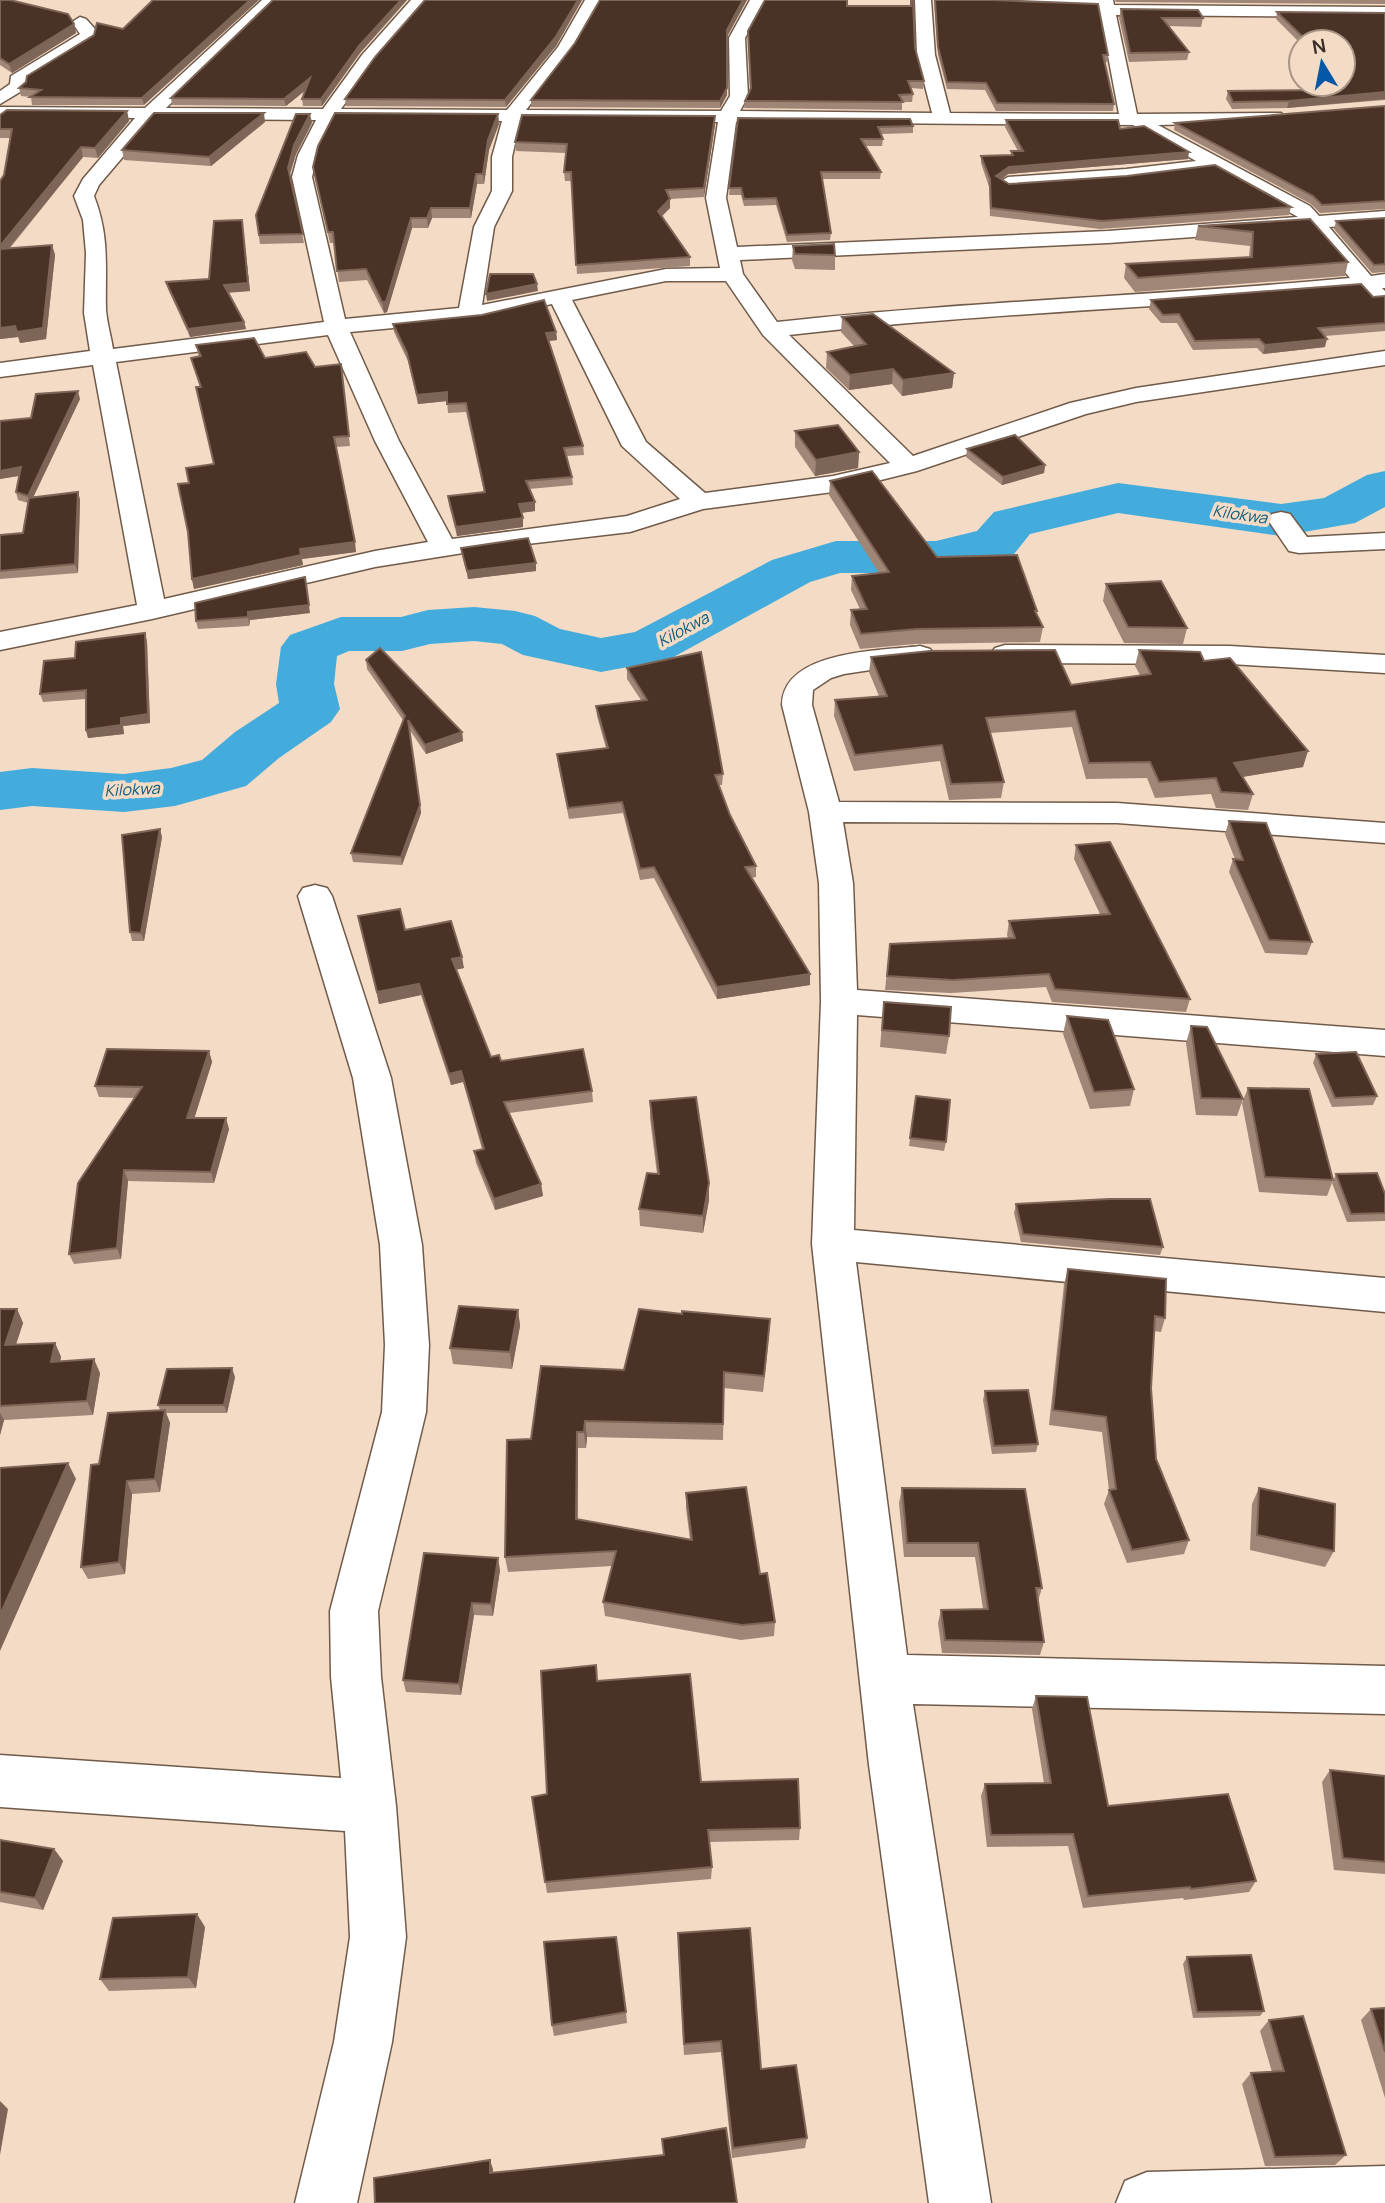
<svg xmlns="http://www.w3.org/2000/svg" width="1385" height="2203" font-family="Manrope,sans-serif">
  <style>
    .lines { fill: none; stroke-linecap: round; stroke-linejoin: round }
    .river { fill: #43acdd; fill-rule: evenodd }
    .minor-casing { stroke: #705a49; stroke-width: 3 }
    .minor { fill: #fff; fill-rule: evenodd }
    .wall { fill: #9f8676 }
    .shaded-wall { fill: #7d6557 }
    .building { fill: #4a3227; stroke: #7d6557; stroke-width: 2 }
    .labels { text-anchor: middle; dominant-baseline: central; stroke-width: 7; stroke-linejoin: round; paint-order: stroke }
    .far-water-label { font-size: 16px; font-style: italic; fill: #085c7e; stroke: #f4dbc6 }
  </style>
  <rect width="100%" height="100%" fill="#f4dbc6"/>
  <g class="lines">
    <path class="river" d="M1385,471v36l-30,16 -74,13 -163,-23 -88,21 -16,20 -78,19h-96l-30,9 -140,77 -69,13 -78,-17 -21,-11 -28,-3 -44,3 -28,7h-53l-12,5 -3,28 6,25 -9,13 -52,36 -33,28 -71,20 -51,6 -92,-6 -32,4v-38l32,-4 92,6 47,-6 31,-8 33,-28 44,-29 -3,-19 5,-37 9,-12 51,-18h60l27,-7 46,-3 41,4 20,5 25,13 41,9 34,-6 137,-72 64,-19h100l41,-10 17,-19 124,-29 163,21 43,-6 43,-23z"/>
    <g class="minor-casing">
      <g id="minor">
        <path d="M262,0h17l-113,108 157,1 39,-54 49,-55h17l-54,63 -33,46 166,1 51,-63 27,-47h16l-28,49 -47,61 195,1 9,-15 -1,-58 21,-38h16l-21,38 3,58 -8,15 192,2 -15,-58 -2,-55h16l4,55 15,58 169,1 -20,-106 -106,-3 -8,-5h128l1,5 271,2v10l-269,-2 21,99 144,-1 3,4 -9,5 -117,3 152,81 9,10 66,-5v12l-56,4 42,49 14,-2v14h-3l3,3v12h-14l-11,-13c-190,18 -382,23 -571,45l124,121 157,-53 66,-15 249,-37v14l-249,37 -50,12 -169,57 -84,21 -130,17 -73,23 -129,15 -126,20 -223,52 -152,31v-18l137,-27 -44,-240 -93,12v-14l90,-12 -6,-38 2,-60 -3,-33 -9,-24 9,-17 52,-61 -135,-1v-10l145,1zM155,119l161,1 -18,35 -6,22 32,145 -211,27c-2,-13 -6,-26 -7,-39 -1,-42 4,-73 -12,-114l5,-11zM335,120l167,1 -10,36v34l-18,36 -15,81 -114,11 -33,-142 5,-22zM520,121l198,1 -12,76 14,70 -54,1 -184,36 12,-78 18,-36v-34zM736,122l397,3 63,36 -70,8 -118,8 -10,6 10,6 118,-8 88,-11 84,47 -190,14 -371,16 -11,-49zM1308,229l42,49c-191,18 -383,23 -573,44l-34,-48 -3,-14 368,-17zM666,281h60l37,54 127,128 -57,13 -128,17 -59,-51 -74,-142zM552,304l70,142 58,53 -53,17 -175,23 -53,-98 -49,-109 119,-11zM328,335l47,106 53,101 -53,9 -211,48 -48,-237z"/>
        <path d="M80,17l6,2 10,11 -2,10 -68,42 -1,7 -25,15v-13l10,-7 1,-8 69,-42 -8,-12z"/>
        <path d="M1281,512l9,2 17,23 78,-4v16l-86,4 -10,-2 -21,-31 4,-6z"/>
        <path d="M1005,645l225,1 155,9v18l-155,-9 -225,-1 -10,-3 -5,-6 5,-6z"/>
        <path d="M920,646l10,3 5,6 -5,6 -86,13 -13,4 -18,12 -1,15 27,97 278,1 268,20v20l-268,-20 -274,-1 10,61 4,107 528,40v26l-528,-41 -3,215 531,48v34l-529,-50 51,393 478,11v48l-472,-10 78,499h-62l-60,-438 -57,-521 9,-243 -2,-118 -10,-71 -27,-107c1,-55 98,-54 138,-59z"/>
        <path d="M315,885l12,3 5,8 59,182 31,167 7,100 -3,67 -48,199 3,66 15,129 10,131 -14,105 -35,161h-62l39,-161 16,-105 -5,-106 -345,-24v-52l341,23 -10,-101 -1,-66 52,-199 3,-67 -5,-100 -27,-167 -55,-182 5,-8z"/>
        <path d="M1385,2166v37h-269l9,-22 22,-9z"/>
      </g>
    </g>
    <use href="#minor" class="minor"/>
  </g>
  <g class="wall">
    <path d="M0,0l74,24 2,9 -64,40 -12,-8z"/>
    <path d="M153,0l-9,105h-112l-1,-8 -10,-1 -2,-8 104,-59z"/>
    <path d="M273,0h134l-47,53 -38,53h-19l-1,-7 3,-9 -19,16 -114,-1 -1,-7z"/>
    <path d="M425,0h157l-26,46 -50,61 -160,-1 -1,-7z"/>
    <path d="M600,0h147l-20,36v59l-7,13 -189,-1v-7l44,-57z"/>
    <path d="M911,0h2l2,48 9,33 -1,8 -12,-1 2,6 -1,8h-10v8l-158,-2 1,-7 5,-12 -2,-50 99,-33h64z"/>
    <path d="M934,0h59l115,55 -1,7h-2l9,42 -1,7h-117l-11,-21 -38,-1 -9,-34z"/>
    <path d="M1115,0h270v4l-269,-2z"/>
    <path d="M1121,9l82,9 -2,9 -32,-1 20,26 -2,8 -58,2 -10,-44z"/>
    <path d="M1277,12l108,1v87l-98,8 -55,1 -6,-10 2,-8 97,-1 -3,-6h21v-42h-42v2l-25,-25z"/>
    <path d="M1385,106v103l-65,4 -9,-9 -137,-74 1,-7z"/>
    <path d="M127,111l2,10 -31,37 -15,-1 -73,91 42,-3 3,10 -9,84 -26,4 -2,-6 -18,2v-158l4,-6 6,-37h-10v-23z"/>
    <path d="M498,114l1,10 -10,26 -5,34h-7l-6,34h-39l-4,10h-16l-25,84 -3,1 -17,-33 -28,2 -5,-39h-4l-17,-76z"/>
    <path d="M715,116v9l-11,72 -34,2v9l-8,8 28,41v9l-113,8 -5,-93h-7l-1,-9 2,-19 -50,-2 -1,-9z"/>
    <path d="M738,118l175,8v7l-32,1 2,5 -1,7h-17l16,26 -1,7h-58l9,54 -1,7 -43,2 -11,-37 -32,1 -3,-11h-12z"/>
    <path d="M1006,120l114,9 68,30 -180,15 -7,5 8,5 282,23 -2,8 -189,14 -110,-13 -1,-29 -8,-24v-7l30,-1v-4h7l-13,-24z"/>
    <path d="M265,122l-54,44 -87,-6 -2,-10z"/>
    <path d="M312,123l-16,31 -6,21 14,68 -44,1 -4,-29z"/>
    <path d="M1385,218v54l-13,1 -38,-44 2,-8z"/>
    <path d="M1310,219l38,43 -3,14 -210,16 -11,-14 2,-14 123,-7 1,-11 -55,-6 3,-14z"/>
    <path d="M242,220l8,71 -22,1 16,30 2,7 -56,8 -22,-48 -2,-7 43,-3z"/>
    <path d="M793,246l42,9v15l-40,-1 -3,-9z"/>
    <path d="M1385,296v35l-60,5v11l-62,7 -6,-6 -64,2 -16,-27h-16l-12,-14 2,-9z"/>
    <path d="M842,317l112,56 -2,15 -50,8 -10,-12 -43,6 -23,-22 1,-16 27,-6 -13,-14z"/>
    <path d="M393,324l163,8 1,8 -8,1 34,105 1,9 -17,1 5,21 1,8 -44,4 6,22 -14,2 2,14 -66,9 -8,-31 -1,-9 36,-4 -18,-80 -18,1 -1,-12 -29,3 -10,-43 -14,-29z"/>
    <path d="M196,345l119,22 26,-3 9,82 -14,1 20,105 -54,7 1,6 -109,24 -2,-10 -3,-96 25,-19 -14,-77 -9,-29 8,-1z"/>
    <path d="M80,399l-47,98 45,-5 2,8 -2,73 -78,6v-44l23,-2 5,-30 -10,-3 -2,-8 3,-16 -19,3 31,-61z"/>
    <path d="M795,431l64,21 -1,16 -43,8 -20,-29z"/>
    <path d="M967,449l78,16 -1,8 -42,12 -36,-28z"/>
    <path d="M830,481l107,76 100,54 -1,3 7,13 -3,15 -125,2 -55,5 -10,-24 1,-15 9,-1 -9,-19 1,-14 27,-3 -50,-78z"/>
    <path d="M461,548l75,23 -68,8z"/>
    <path d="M1106,584l81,44 -4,16 -59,-1 -21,-42z"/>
    <path d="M310,613l-60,7 -1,6 -51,3 -2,-8z"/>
    <path d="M145,633l2,9 3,81 -27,3 1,8 -36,4 -2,-8v-31l-43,3 -3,-8 35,-36z"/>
    <path d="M1139,650l65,11 99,106 -61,10 11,17 -5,16 -32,-2 -5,-14 -56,4 -8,-20 -61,1 -14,-52 -82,6 14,49 -3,16 -52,2 -9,-39 -86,10 -20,-55 1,-16 44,-4 -10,-24 2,-15 200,28 69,-10 -5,-9z"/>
    <path d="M366,660l96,72 1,9 -37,13 -17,-25 12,84 -19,52 -49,-3 -2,-9 52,-133 -36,-51z"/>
    <path d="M627,668l96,106 -1,11h-3l11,30 26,51v11l-5,1 59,107 -93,14 -63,-121 -14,2 -17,-67 -54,6 -11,-54 -1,-11 49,-6 -9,-32 -1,-10 45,-6 -14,-21z"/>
    <path d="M1229,821l83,121 -5,13 -42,-2 -36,-81 4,-13h2l-10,-25z"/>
    <path d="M162,837l-18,104h-12l-2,-9z"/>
    <path d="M1076,845l114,154 -4,13 -134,-10 -6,-15 -95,6 -66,-3 5,-46 118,-6 -1,-3 2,-14 91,-7 -26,-55z"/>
    <path d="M358,916l47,14 59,38 -8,2 35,87 101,34 1,11 -84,11 32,71 2,12 -48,14 -19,-47 -2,-12 8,-2 -19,-67 -12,3 -30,-90 -42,9z"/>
    <path d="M884,1002l65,34 -3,18 -66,-7z"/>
    <path d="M1067,1016l67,73 -4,17 -40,3 -27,-75z"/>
    <path d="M1191,1026l52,73 -6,17 -41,-1 -10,-72z"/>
    <path d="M209,1051l3,11 -18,56 35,11 -15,54 -86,-2 -7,78 -47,5 -5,-10 66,-156 -36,-1 -4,-11z"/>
    <path d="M1316,1054l61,42 -4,9 -41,2 -19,-44z"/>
    <path d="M1248,1088l85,92 -6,16 -68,-4 -17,-89z"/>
    <path d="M916,1096l30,46 -2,9 -35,-5z"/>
    <path d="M650,1101l59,99 -6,33 -63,-7 -1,-17 18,-35 -7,-56z"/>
    <path d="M1336,1174l49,20v27l-38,1 -15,-39z"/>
    <path d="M1016,1204l147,43 -3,8 -139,-13 -7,-29z"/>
    <path d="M1068,1269l97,49 -4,14 -7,-1 -3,57 5,71 33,81 -5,14 -57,9 -23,-59 5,-14 -7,-58 -53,-7 15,-141z"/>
    <path d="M0,1309h17l6,14 -7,22 39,-2 6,14 -1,4 40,12 -7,42 -89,5 -4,15z"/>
    <path d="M518,1310l2,16 -8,43 -59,-5 -3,-16z"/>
    <path d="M770,1319l-7,73 -39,-4 -1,52 -136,-3 -1,11h-8v72l112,20 -4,-32v-15l74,81 15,48 -1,14 -33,4 -136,-24 -2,-14 9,-36 -104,6 -3,-15 26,-118 93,-69z"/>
    <path d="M235,1377l-8,36h-61l4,10 -10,69 -28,2 -7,80 -37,5 -7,-12 18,-103 61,-54 -2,-5z"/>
    <path d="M985,1391l53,53 -2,8 -44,2 -9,-54z"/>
    <path d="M902,1488l140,100 -4,13 6,41 -4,13 -98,-2 -4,-30 3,-13 42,-1 -8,-52h-71l-5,-54z"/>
    <path d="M1259,1488l75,63 -9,16 -75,-17 2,-46z"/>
    <path d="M500,1570l-7,46 -19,-1 -13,80 -55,-3 -3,-12z"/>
    <path d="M598,1681l103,101 99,46 -1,12 -90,2 3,25 -1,12 -164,14 -15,-96 15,-3z"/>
    <path d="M1036,1696l72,110 148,75 -7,11 -65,8 -1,-2 -100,10 -15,-62 -81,1 -6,-51 4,-12 59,-1 -12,-74z"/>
    <path d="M1330,1770l55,6v98l-51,-4 -12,-88z"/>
    <path d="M0,1840l54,9 9,12 -20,49 -43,-8z"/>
    <path d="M205,1927l-9,61 -87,3 -9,-12z"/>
    <path d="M678,1945l129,193 -2,10 -73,10 -11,-106 -37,3z"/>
    <path d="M1187,1957l77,54 -4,5 -67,2 -10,-54z"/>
    <path d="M1385,2008v90l-24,-78 10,-11z"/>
    <path d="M626,2012l1,11 -73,13 -2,-11z"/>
    <path d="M1269,2020l77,135 -11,10 -70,1 -23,-82 9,-11 21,-1 -12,-41z"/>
  </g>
  <g class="shaded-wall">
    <path d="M250,0h9l-115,105 -2,-7z"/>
    <path d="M401,0h6l-47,53 -38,53 -1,-7 38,-53z"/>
    <path d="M578,0h4l-26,46 -50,61 -1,-7z"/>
    <path d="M743,0h4l-20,37v-7z"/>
    <path d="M74,24l2,9 -64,40 -3,-9z"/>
    <path d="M310,78l1,8 -25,20 -2,-7z"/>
    <path d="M727,88v7l-7,13v-7z"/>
    <path d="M1385,92v7l-98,9 2,-7z"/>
    <path d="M127,111l2,10 -31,37 -3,-10z"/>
    <path d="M264,113l1,9 -54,44 -2,-9z"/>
    <path d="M310,114l2,9 -16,31 -7,22 -1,-8 6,-23z"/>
    <path d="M498,114l1,10 -10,26 -5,34 -1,-10 5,-34z"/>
    <path d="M715,116v9l-11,72v-9z"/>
    <path d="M81,147l2,10 -83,102v-13z"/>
    <path d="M1189,152l-1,7 -180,15 -12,10v-8l13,-9z"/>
    <path d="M476,174l1,10 -6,34 -1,-10z"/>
    <path d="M670,199v9l-12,12v-9z"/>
    <path d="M431,208l1,10 -4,10 -1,-10z"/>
    <path d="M411,218l1,10 -25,84 -3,1 -2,-11z"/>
    <path d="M242,220l8,71 -24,2 -2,-8z"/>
    <path d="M52,245l3,10 -9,84 -26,4 -3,-11z"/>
    <path d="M537,284l1,7 -51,10 -1,-7z"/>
    <path d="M244,322l2,7 -56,8 -2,-8z"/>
    <path d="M15,326l3,11 -18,2v-11z"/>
    <path d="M556,332l1,8 -10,1 -1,-8z"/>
    <path d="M1327,339l-2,8 -62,7 2,-9z"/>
    <path d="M893,369l-1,15 -43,6 1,-15z"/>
    <path d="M954,373l-2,15 -50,8 1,-16z"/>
    <path d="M78,391l2,8 -50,105 -2,-8z"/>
    <path d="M447,392v9l-29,3 -1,-9z"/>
    <path d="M859,452l-1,16 -43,8 1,-16z"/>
    <path d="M1045,465l-1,8 -42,12 1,-8z"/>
    <path d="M21,467l2,8 -23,4v-8z"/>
    <path d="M78,492l2,8 -2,73 -3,-9z"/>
    <path d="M535,502v9l-16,2v-9z"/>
    <path d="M523,518v9l-66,9 -1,-9z"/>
    <path d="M355,542l1,10 -54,7 -2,-10z"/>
    <path d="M301,555l2,10 -109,24 -2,-10z"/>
    <path d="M536,563v8l-68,8 -1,-8z"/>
    <path d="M305,577l5,36 -60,7 -1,6 -1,-14z"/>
    <path d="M145,633l2,9 3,81 -27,3 1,8 -36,4 -2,-8 35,-12z"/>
    <path d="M462,732l1,9 -37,13 -1,-9z"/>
    <path d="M1308,751l-5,16 -73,12 4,-16z"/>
    <path d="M420,805l1,8 -19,52 -1,-8z"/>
    <path d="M160,829l2,8 -18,104 -3,-8z"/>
    <path d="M462,957l2,11 -11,2 -1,-11z"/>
    <path d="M810,974v11l-93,14v-12z"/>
    <path d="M419,984l2,11 -42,9 -2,-12z"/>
    <path d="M209,1051l3,11 -21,67 -4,-11z"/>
    <path d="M461,1071l2,11 -12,3 -2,-11z"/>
    <path d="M226,1118l3,11 -15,54 -3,-11z"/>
    <path d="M124,1170l4,11 -7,78 -4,-11z"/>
    <path d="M709,1183v17l-6,33v-17z"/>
    <path d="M541,1184l2,12 -48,14 -1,-11z"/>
    <path d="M17,1309l6,14 -12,36 -6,-14z"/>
    <path d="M518,1310l2,16 -8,43 -2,-17z"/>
    <path d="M770,1319l-1,16 -6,57 1,-16z"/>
    <path d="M55,1343l6,14 -4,18 -6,-13z"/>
    <path d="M94,1359l6,14 -7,42 -6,-14z"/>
    <path d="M232,1368l3,9 -8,36 -3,-8z"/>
    <path d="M165,1410l5,13 -10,69 -5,-13z"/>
    <path d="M0,1413l4,7 -4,15z"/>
    <path d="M585,1421l2,16 -1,11 -2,-16z"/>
    <path d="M577,1432l1,16 -1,87 -1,-16z"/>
    <path d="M68,1463l8,16 -76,172v-36z"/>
    <path d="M127,1481l5,13 -7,80 -6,-12z"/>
    <path d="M498,1558l2,12 -7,46 -2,-12z"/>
    <path d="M472,1603l2,12 -13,80 -2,-11z"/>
    <path d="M54,1849l9,12 -20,49 -8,-12z"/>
    <path d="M197,1914l8,13 -9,61 -8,-11z"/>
    <path d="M0,2101l8,8 -8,46z"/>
    <path d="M490,2160l3,9v14l-3,-10z"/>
  </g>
  <g class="building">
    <path d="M0,0h10l58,14 6,10 -65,40 -9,-6z"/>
    <path d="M153,0h97l-108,98 -112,-1 11,-7 -22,-2 7,-6 1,-6 67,-41 3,-12 26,6z"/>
    <path d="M273,0h128l-42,46 -38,53h-19l8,-21 -26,21 -113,-1z"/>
    <path d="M425,0h153l-23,38 -50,62 -160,-1 30,-42z"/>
    <path d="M600,0h143l-16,30v58l-7,13 -189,-1 44,-57z"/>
    <path d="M765,0h82v6h64v-6h2l2,48 9,33h-16l5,13 -14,1 4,7 -158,-1 6,-13 -3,-57z"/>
    <path d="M935,0h58l105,4 10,51h-5l11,49 -117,-1 -11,-20 -39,-1 -9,-35z"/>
    <path d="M1121,9l77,1 5,8h-41l27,34 -59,1z"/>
    <path d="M1277,12l108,1v79l-96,9 -56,1 -5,-11 102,-1 -3,-6h16v-42h-38l-3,-6z"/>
    <path d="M1385,106v95l-63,4 -9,-9 -138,-73z"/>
    <path d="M7,110l120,1 -32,37 -14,-1 -81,99v-65l4,-6 8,-46h-12v-14z"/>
    <path d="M154,113h110l-55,44 -87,-7z"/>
    <path d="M335,113l163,1 -10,26 -5,34h-7l-6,34h-39l-4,10h-16l-25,84h-4l-16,-33 -29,2 -4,-39h-5l-15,-65 5,-21z"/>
    <path d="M296,114h14l-16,31 -6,23 15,66 -44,1 -3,-20z"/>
    <path d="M522,115l193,1 -11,72 -38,2 4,9 -12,12 32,46 -114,8 -5,-93h-7l3,-28 -52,-2z"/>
    <path d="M738,118l172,1 3,7 -35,1 5,12h-22l20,33h-60l10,61 -44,2 -11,-37 -32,1 -3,-11h-12z"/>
    <path d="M1006,120h112l2,9 24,-3 45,26 -180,15 -13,9 13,8 118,-8 88,-11 76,42 -189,14 -111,-13 -1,-29 -9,-23 32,-1 -2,-4h12z"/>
    <path d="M1385,218v46l-11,1 -38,-44z"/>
    <path d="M1310,219l38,43 -210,16 -12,-14 126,-7 1,-25 -55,-6z"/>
    <path d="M242,220l6,63 -24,2 20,37 -56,7 -22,-47 43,-3 5,-58z"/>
    <path d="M834,244l1,11 -40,-1 -2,-8z"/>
    <path d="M52,245l-9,83 -26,4 -2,-6 -15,2v-79z"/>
    <path d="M490,274h43l4,10 -51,10z"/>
    <path d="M1361,284l12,13 12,-1v27l-67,5 9,11 -62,6 -6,-6 -64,2 -16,-27 -16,1 -12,-15z"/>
    <path d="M544,300l12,32 -10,1 37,113 -19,2 8,29 -46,4 9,21 -16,2 4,14 -67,9 -8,-31 37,-4 -19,-89 -19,1v-12l-30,3 -10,-42 -14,-29 89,-9z"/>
    <path d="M873,314l81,59 -51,7 -10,-11 -43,6 -23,-23 39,-8 -24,-27z"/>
    <path d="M254,338l11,20 41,-6 9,15 26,-3 8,72 -15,1 21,105 -55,7 1,6 -109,24 -4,-47 -10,-48 11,-1 -3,-15 28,-4 -18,-77h5l-10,-29 10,-2 -5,-11z"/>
    <path d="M78,391l-50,105 -12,-4 5,-25 -21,4v-50l31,-3 5,-24z"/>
    <path d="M838,425l21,27 -43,8 -21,-29z"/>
    <path d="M1015,435l30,30 -42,12 -36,-28z"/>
    <path d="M872,471l65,86 80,-2 20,56h-2l8,16 -126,2 -56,5 -10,-24 16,-1 -15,-33 37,-4 -59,-91z"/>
    <path d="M78,492l-3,72 -75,7v-36l23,-2 6,-35z"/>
    <path d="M528,538l8,25 -69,8 -6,-23z"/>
    <path d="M305,577l4,28 -61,7v5l-52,4 -1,-18z"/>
    <path d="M1161,581l26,47 -59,-1 -22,-43z"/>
    <path d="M145,633l3,81 -27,4v7l-35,5v-40l-46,4 4,-33 31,-3 1,-16z"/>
    <path d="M380,648l82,84 -37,13 -17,-25 12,85 -19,52 -50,-4 54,-137 -39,-56z"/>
    <path d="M1055,650l16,35 80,-11 -12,-24 61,2 4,9 26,-3 78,93 -74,12 19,31 -32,-2 -5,-14 -57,4 -9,-20 -61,1 -14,-52 -89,7 18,64 -53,2 -9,-39 -87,10 -20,-55 52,-4 -16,-39 59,-6z"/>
    <path d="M701,652l22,122 -8,1 15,40 26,51 -11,1 65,107 -93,13 -63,-120 -14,2 -18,-67 -54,6 -11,-54 51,-6 -12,-42 51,-6 -20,-32z"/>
    <path d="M1229,821l37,2 46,119 -43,-2 -36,-81 10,1z"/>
    <path d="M160,829l-19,104 -11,-1 -8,-97z"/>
    <path d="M1110,842l80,157 -135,-10 -6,-15 -96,6 -66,-4 3,-32 125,-6 -6,-17 101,-7 -34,-69z"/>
    <path d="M400,909l5,21 46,-9 11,36 -10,2 39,98 8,-2 2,6 82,-12 9,42 -88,11 37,82 -47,15 -20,-48 10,-2 -23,-78 -12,3 -30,-90 -42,8 -19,-76z"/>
    <path d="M884,1002l67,5 -2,29 -67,-6z"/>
    <path d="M1067,1016l41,4 26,69 -40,3z"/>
    <path d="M1191,1026l16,1 36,72 -42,-1z"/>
    <path d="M107,1049l102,2 -22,67h39l-15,54 -87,-2 -7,78 -48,6 9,-71 64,-96 -47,-1z"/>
    <path d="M1356,1052l21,44 -42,2 -19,-44z"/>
    <path d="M1248,1088l61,1 24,91 -68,-3z"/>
    <path d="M916,1096l34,4 -4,42 -36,-4z"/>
    <path d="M696,1097l13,86 -6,33 -64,-7 8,-36 12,1 -9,-73z"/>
    <path d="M1377,1173l8,21v19l-34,1 -15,-40z"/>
    <path d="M1109,1199h41l13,48 -140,-13 -7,-30z"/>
    <path d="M1068,1269l98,10 -1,39 -10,-2 -4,72 5,71 33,81 -57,10 -23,-60 7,-1 -10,-72 -53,-7z"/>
    <path d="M459,1306l59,4 -8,42 -60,-4z"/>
    <path d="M0,1309h17l-12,36 50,-2 -4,19 43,-3 -7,42 -87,5z"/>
    <path d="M639,1309l43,5v-3l88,8 -6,57 -40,-4 -1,52 -138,-3 -1,11h-7l-1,87 116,21 -6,-47 60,-6 14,87 7,-1 8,49 -33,3 -139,-23 13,-51 -111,6 2,-117 24,-1 10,-73 83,4z"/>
    <path d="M232,1368l-8,37h-66l9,-36z"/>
    <path d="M1028,1390l10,54 -44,2 -9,-55z"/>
    <path d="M165,1410l-10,69 -28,2 -8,81 -38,5 10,-102 8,-1 9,-51z"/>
    <path d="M68,1463l-68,152v-147z"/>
    <path d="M902,1488l123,1 17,99h-6l8,54 -99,-2 -4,-30 47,-1 -10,-66h-71z"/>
    <path d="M1259,1488l76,16 -1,47 -77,-16z"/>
    <path d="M424,1553l74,5 -7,46 -19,-1 -13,81 -56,-4z"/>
    <path d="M596,1665l1,16 93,-7 11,108 97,-3 2,49 -92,2 4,37 -167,15 -13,-85 15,-3 -6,-123z"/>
    <path d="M1036,1696l51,1 21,109 120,-12 28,87 -65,8 -1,-2 -102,9 -15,-62 -82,1 -6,-51 66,-1z"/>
    <path d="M1330,1770l55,6v86l-42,-4z"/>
    <path d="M0,1840l54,9 -19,49 -35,-6z"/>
    <path d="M197,1914l-9,63 -88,2 13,-61z"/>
    <path d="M750,1928l11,141 35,-4 11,73 -74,10 -12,-107 -37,3 -6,-111z"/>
    <path d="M616,1937l10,75 -74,13 -8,-83z"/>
    <path d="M1251,1955l13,56 -67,1 -10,-55z"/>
    <path d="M1385,2008v44l-14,-43z"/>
    <path d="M1303,2016l43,139 -71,2 -24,-84 33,-2 -15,-51z"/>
    <path d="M726,2128l11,75h-362l-1,-25 116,-18v13l174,-18 -2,-16z"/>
  </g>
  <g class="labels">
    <g class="far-water-label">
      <text transform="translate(1240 514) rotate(8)">Kilokwa</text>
      <text transform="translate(683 629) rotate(-28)">Kilokwa</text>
      <text transform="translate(132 789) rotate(-3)">Kilokwa</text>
    </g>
  </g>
  <g transform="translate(1322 63) rotate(350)"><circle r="33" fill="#f4dbc6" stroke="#a99686" stroke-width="2"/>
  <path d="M0-5L12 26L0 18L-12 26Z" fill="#0458a6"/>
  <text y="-10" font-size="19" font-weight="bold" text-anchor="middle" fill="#382e26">N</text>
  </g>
</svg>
